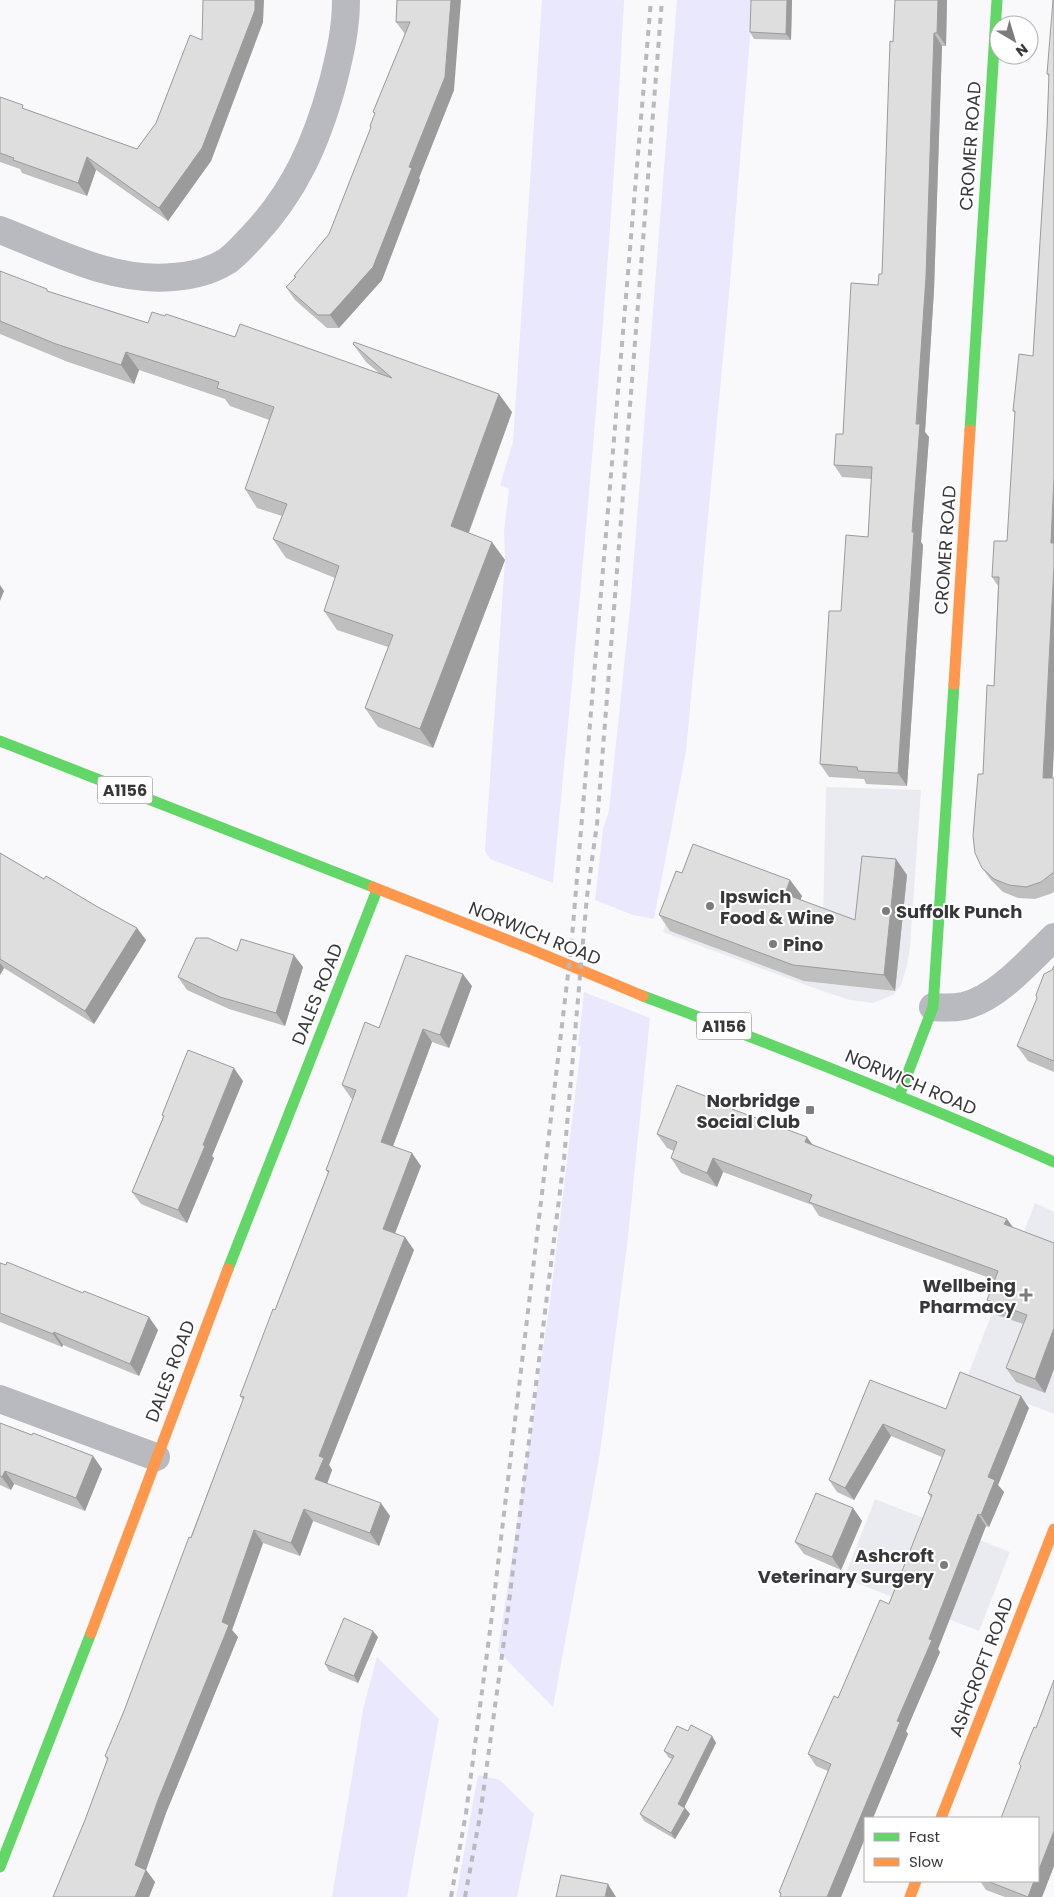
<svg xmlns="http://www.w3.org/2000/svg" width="1054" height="1897" font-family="Poppins,sans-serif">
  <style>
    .built { fill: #eaeaf1 }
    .green { fill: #e9e8fd }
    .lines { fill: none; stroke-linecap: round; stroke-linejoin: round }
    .street { stroke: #b9b9c0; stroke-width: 28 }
    .fast { stroke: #63d668; stroke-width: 11 }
    .slow { stroke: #ff974d; stroke-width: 11 }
    .rail { stroke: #b8b8bd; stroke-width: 4; stroke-dasharray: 6 6; stroke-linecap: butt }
    .wall { fill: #bfbfc0 }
    .shaded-wall { fill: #9b9b9c }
    .building { fill: #dededf; stroke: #9b9b9c }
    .poi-dot { fill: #7c7c7e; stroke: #fff; stroke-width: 2 }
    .labels { text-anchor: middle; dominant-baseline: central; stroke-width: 4; stroke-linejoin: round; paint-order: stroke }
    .shield { fill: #fff; stroke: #747475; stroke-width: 1 }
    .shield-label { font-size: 16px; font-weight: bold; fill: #38383a }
    .street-label { font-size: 18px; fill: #38383a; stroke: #fff }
    .poi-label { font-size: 18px; font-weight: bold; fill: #38383a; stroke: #fff; text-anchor: start }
  </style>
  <rect width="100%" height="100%" fill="#f9f9fc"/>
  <g class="built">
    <path d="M826,787l95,3 -11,157 -3,19 -6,19 -8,10 -20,8 -23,-3 -36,-12 -151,-56 10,-31 149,63z"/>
    <path d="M1035,1203l19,9v202l-88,-34z"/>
    <path d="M875,1499l135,53 -31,79 -135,-53z"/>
  </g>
  <g class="green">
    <path d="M542,0h82c-15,295 -43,589 -71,883l-63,-24 -5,-8 20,-291 -1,-29 5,-42 -9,-4 13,-43z"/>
    <path d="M677,0h76l-23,283 -44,468 -32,168 -21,-4 -38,-15 8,-71 6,-18 21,-202z"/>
    <path d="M584,992l66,26 -23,228 -27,207 -47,254 -55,-56 52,-349 31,-256h-3z"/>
    <path d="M377,1657l62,62 -32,178h-75l32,-192z"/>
    <path d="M478,1775l22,5 34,34 -17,83h-61z"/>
  </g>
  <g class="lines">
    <g class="street">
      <path d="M0,230c55,21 113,53 173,47 19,-1 38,-6 54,-16 9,-6 17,-16 25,-24 43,-45 65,-96 81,-155 7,-28 13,-53 13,-82"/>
      <path d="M933,1007c11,1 21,1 31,-1 34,-8 66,-46 90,-69"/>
      <path d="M0,1399l156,58"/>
    </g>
    <g class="fast">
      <path d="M970,430l27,-430"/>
      <path d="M0,741l373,146"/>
      <path d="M643,996c139,52 276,106 411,166"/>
      <path d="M899,1096l34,-89 21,-323"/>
      <path d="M228,1269l149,-379"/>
      <path d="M0,1867l91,-234"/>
    </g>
    <g class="slow">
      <path d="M954,684l16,-254"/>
      <path d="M373,887l155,61 115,48"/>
      <path d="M91,1633l137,-364"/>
      <path d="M941,1818l113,-289"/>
      <path d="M910,1897l6,-16"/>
    </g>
    <g class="rail">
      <path d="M451,1897l15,-84 25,-190 80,-674 80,-949"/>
      <path d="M465,1897l15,-81 26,-190 58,-467 23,-263 10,-72 65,-824"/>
    </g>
  </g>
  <g class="wall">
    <path d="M397,0l57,90 -35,88 1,2 -38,100 -43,48h-12l-32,-28 -9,-13 9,-10 -1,-1 35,-42 42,-106 -1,-2 5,-12 -2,-2 32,-78 -9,-12z"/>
    <path d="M792,0l-1,40 -37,-1 -4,-7z"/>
    <path d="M947,0l-1,46h-4l-8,244 -9,142 4,5 -8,105 2,3 -16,241 -41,-2 -2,-5 -35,-2 -9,-13 21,-153 27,-74 3,-58 -29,-2 -8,-12 9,-31 39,-160 11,-232z"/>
    <path d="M1054,0v747l-2,31h2v114l-4,2 -15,5 -17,-1 -15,-6 -12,-12 -9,-12 1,-94 11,-88 4,-100 -6,-9 15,-36 8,-128 -2,-2 20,-55 14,-228 2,-51 -2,-3z"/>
    <path d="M263,22l-52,139 -43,60 -72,-51 -9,26 -65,-23 -2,-4 -20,-7v-65l25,12 112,40 19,-26 46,-83z"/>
    <path d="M0,271l50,21 98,31 17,-7 70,21 144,36 -13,-11 -13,-18 159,68 -43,121 36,27 -72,188 -55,-21 -13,-19 23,-61 -51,-17 -13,-19 11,-33 -49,-20 -13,-19 9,-23 -25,-8 -12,-19 24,-69 -39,-14 -5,-7 -86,-29 -5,14 -66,-22 -68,-28z"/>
    <path d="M0,853l146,87 -52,84 -90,-56 -4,7z"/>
    <path d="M682,873l108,7 12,16 -2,4 55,20 52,-45 -12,116 -91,-10 -134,-50 -11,-16z"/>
    <path d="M237,951l66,16 -18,59 -56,-17 -42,-19 -9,-13z"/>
    <path d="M1054,966v106l-26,-11 -11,-15z"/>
    <path d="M472,986l-23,62 -17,-6 -39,104 28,20 -26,67 19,17 -85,215 3,5 -5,14 63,32 -11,30 -66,-25 -13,35 -37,-13 -31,87 6,7 -72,176 -20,57 9,12 -6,15h-96l32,-77 22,-60 -2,-4 19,-45 119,-311 -3,-4 35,-86 53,-137 -2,-3 27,-71 -2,-1 -9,-13 37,-57z"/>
    <path d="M243,1081l-31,75 2,2 -27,65 -46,-19 -9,-12 31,-75 -1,-2z"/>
    <path d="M735,1110l77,34 201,84 41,15v126l-9,24 -29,-11 -10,-14 17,-44 -26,-9 -10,-15 8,-20 -176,-64 -7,-11 -89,-33 -6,15 -36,-14 -10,-15 3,-7 -7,-3 -10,-14z"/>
    <path d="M0,1263l158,67 -19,46 -76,-31 -1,2 -62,-25z"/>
    <path d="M870,1380l76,29 83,-1 -31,77 6,7 -15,35 -3,-1 -48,123 2,3 -34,79 2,3 -35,84h-8v20l-24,59 -60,-2 -2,-3 49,-121 -12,-5 -8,-12 81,-150 42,-106 -3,-5 14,-36 -51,-21 -37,64 -17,-8 -8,-12z"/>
    <path d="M0,1423l32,12 61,21 9,13 -17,42 -71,-27 -3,6 -11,-5z"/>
    <path d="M853,1508l9,13 -21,49 -37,-16 -9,-12z"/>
    <path d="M378,1637l-20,46 -29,-12 -4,-7z"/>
    <path d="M1054,1680v186l-12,31h-37l-19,-7 -6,-9h58l-17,-114 -2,-3 17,-36z"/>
    <path d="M688,1731l24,5 4,7 -32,64 6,7 -15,25 -31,-18 -4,-7 32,-55 -3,-1 -5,-7z"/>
  </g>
  <g class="shaded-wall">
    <path d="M255,0h9l-1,22 -52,139 -43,60 -9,-13z"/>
    <path d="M451,0h10l-7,90 -35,88 1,2 -38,100 -43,48 -9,-13 79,-148z"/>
    <path d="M787,0h5l-1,40 -5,-6z"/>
    <path d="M938,0h9l-1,46 -9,-13z"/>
    <path d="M934,33l8,13 -8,244 -9,142 4,5 -8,105 2,3 -16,241 -9,-13 14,-241z"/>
    <path d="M87,157l9,13 -9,26 -9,-13z"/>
    <path d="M126,352l13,18 -5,14 -13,-19z"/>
    <path d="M499,394l13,18 -48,133 -13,-19z"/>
    <path d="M1054,477v71l-3,-5z"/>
    <path d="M492,542l13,18 -72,188 -13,-19z"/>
    <path d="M1054,565v182l-2,43 -9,-12z"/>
    <path d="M0,585l4,6 -4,10z"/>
    <path d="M896,859l11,16 -12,116 -11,-16z"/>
    <path d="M790,880l12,16 -6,14 -11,-16z"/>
    <path d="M137,928l9,12 -52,84 -9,-13z"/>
    <path d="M294,955l9,12 -18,59 -9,-13z"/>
    <path d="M0,963l4,5 -4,7z"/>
    <path d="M463,974l9,12 -23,62 -9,-13z"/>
    <path d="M423,1029l9,13 -42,112 -9,-12z"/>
    <path d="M234,1068l9,13 -31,75 2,2 -27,65 -9,-13 25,-65z"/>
    <path d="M807,1137l10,14 -12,-9z"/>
    <path d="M412,1153l9,13 -29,75 -9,-12z"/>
    <path d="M713,1158l10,14 -6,15 -10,-14z"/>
    <path d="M1007,1219l10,14 -13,-9z"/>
    <path d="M405,1237l9,13 -85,215 3,5 -8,22 -9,-13 4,-23z"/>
    <path d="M149,1317l9,13 -19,46 -9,-12z"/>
    <path d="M1054,1328v41l-9,24 -10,-14z"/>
    <path d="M54,1332l9,13 -1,2 -9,-13z"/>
    <path d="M1021,1396l8,12 -31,77 6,7 -15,35 -8,-12 7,-38z"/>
    <path d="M883,1424l8,12 -37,64 -9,-12z"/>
    <path d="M93,1456l9,13 -17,42 -9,-13z"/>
    <path d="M5,1471l9,13 -3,6 -9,-13z"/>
    <path d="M381,1503l9,13 -11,30 -9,-13z"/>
    <path d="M853,1508l9,13 -21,49 -9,-13z"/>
    <path d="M304,1509l9,12 -13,35 -9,-13z"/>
    <path d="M978,1514l8,12 -48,123 2,3 -34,79 2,3 -35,84h-8v20l-24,59h-14z"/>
    <path d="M254,1530l9,13 -31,87 6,7 -72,176 -20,57 9,12 -6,15h-14v-32z"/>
    <path d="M373,1631l5,6 -20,46 -4,-7z"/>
    <path d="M712,1736l4,7 -33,67 -5,-6z"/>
    <path d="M685,1808l5,6 -15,25 -4,-6z"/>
    <path d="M1054,1831v35l-12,31h-14l6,-16h4v-9z"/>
    <path d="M608,1884l8,13h-11z"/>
  </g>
  <g class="building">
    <path d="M203,0h52v10l-53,138 -43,60 -72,-51 -9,26 -65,-23 1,-2 -14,-5v-56l23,8 -1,3 115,41 19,-26 34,-88 12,5z"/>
    <path d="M397,0h54l-6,77 -36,90 3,1 -39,99 -43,48h-12l-32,-28 10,-10 -2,-1 35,-42 42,-107 -1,-1 5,-13 -2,-1 37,-90h-14z"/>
    <path d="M751,0h36l-1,34 -36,-2z"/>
    <path d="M895,0h43l-1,33h-3l-8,244 -10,147h4l-8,108h2l-16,241 -40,-2 -1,-4 -37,-3 9,-153h12l5,-76 22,2 4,-70 -38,-2 2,-31h7l8,-151 27,2 1,-11h3l8,-233 3,1z"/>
    <path d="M1053,0h1v477l-3,66h3v22l-11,213h11v94l-13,10 -15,5 -17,-2 -15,-6 -12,-11 -7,-15 -2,-17 5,-62h5l4,-89 7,1 5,-109h-7l2,-36h13l8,-130h-2l6,-57 14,2 14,-228 2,-54h-2z"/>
    <path d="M0,271l47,18v2l101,32 4,-11 13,4 1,-2 69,23 5,-13 152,54 -39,-34 1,-2 145,52 -48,132 41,16 -72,187 -55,-21 28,-73 -69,-24 15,-45 -66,-27 14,-35 -42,-15 29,-82 -57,-19 2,-6 -93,-30 -5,13 -65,-21 -56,-23z"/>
    <path d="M693,844l97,36 -5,14 70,26 7,-64 34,3 -12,116 -91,-10 -134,-50 17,-44 6,2z"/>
    <path d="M0,853l44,26 2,-3 50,30 41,22 -52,83 -85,-52z"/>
    <path d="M196,938h12l29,13 4,-12 53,16 -18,58 -56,-16 -42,-20z"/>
    <path d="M406,955l57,19 -23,61 -17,-6 -42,113 31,11 -29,76 22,8 -86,219 5,2 -9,21 66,24 -11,30 -66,-24 -13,34 -37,-13 -32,92 7,3 -71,175 -23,65 11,5 -11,27h-82l32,-77 23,-62 -3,-2 19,-45 65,-174 2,1 53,-141 -4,-1 33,-87 2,1 54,-139 -3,-1 30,-80 -14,-5 23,-63 14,6z"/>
    <path d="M1054,966v95l-37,-15 20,-48 -1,-3 8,-21 8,-4z"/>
    <path d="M188,1050l46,18 -31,77 2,1 -27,64 -46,-18 32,-76 -2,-1z"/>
    <path d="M677,1085l56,22 -1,2 75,28 -2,5 202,77 -3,5 50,19v85l-19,51 -29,-11 21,-53 -40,-15 11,-29 -189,-69 3,-7 -99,-37 -6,15 -36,-15 6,-16 -20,-8z"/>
    <path d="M7,1262l76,31 1,-2 65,26 -19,47 -76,-32 -1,2 -53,-21v-50l6,2z"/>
    <path d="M960,1372l61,24 -33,81 7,3 -14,35 -3,-1 -49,125 3,1 -35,81 3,1 -73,175h-47l1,-4 -2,-1 52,-128 -23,-10 26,-58 4,2 42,-98 9,4 43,-109 -4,-2 17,-43 -62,-26 -38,64 -16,-8 41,-100 76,29z"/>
    <path d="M0,1423l32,12 1,-2 60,23 -17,42 -71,-27 -3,6 -2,-1z"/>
    <path d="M816,1493l37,15 -21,49 -37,-15z"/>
    <path d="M344,1618l29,13 -19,45 -29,-12z"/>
    <path d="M1054,1680v151l-16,41v-54h-37l20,-52 -2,-2 15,-37 2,1z"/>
    <path d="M691,1725l21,11 -34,68 7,4 -14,25 -31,-19 34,-58 -10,-5 13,-25 11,5z"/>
    <path d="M561,1875l47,9 -3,13h-49z"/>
    <path d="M987,1881h47l-6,16z"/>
  </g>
  <g class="poi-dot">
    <circle cx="710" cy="906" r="5"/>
    <circle cx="886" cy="911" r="5"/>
    <circle cx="773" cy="944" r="5"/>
    <rect x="805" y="1105" width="10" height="10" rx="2.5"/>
    <path d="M1023.5 1287.5h5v5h5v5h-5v5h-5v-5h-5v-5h5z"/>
    <circle cx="944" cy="1565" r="5"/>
  </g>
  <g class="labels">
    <g class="shield">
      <rect x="97.5" y="776.5" width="55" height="27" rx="4"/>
      <rect x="696.5" y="1012.5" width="55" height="27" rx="4"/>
    </g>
    <g class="shield-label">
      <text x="125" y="790">A1156</text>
      <text x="724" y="1026">A1156</text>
    </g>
    <g class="street-label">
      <text transform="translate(970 146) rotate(-86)">CROMER ROAD</text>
      <text transform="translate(945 550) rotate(-86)">CROMER ROAD</text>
      <text transform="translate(535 933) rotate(22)">NORWICH ROAD</text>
      <text transform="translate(317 994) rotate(-68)">DALES ROAD</text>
      <text transform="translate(911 1082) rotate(23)">NORWICH ROAD</text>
      <text transform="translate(170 1371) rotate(-69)">DALES ROAD</text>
      <text transform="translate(981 1667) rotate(-69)">ASHCROFT ROAD</text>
    </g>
    <g class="poi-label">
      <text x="720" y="896">Ipswich<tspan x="720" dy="21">Food &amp; Wine</tspan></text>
      <text x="896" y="911">Suffolk Punch</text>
      <text x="783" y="944">Pino</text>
      <text x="800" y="1100" text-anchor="end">Norbridge<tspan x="800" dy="21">Social Club</tspan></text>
      <text x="1016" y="1285" text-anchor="end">Wellbeing<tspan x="1016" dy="21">Pharmacy</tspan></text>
      <text x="934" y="1555" text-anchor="end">Ashcroft<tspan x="934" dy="21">Veterinary Surgery</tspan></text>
    </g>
  </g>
  <rect x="864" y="1817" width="175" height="65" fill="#ffffff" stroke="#afafb0"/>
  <rect x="874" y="1833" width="25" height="8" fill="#63d668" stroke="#afafb0"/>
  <text x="909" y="1842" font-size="15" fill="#38383a">Fast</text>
  <rect x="874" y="1858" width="25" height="8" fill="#ff974d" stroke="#afafb0"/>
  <text x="909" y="1867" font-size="15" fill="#38383a">Slow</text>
  <g transform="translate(1014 40) rotate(142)"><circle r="24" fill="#ffffff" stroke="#afafb0"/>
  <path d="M0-4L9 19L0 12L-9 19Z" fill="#7c7c7e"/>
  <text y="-8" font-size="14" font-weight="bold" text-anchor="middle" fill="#38383a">N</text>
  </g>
</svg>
